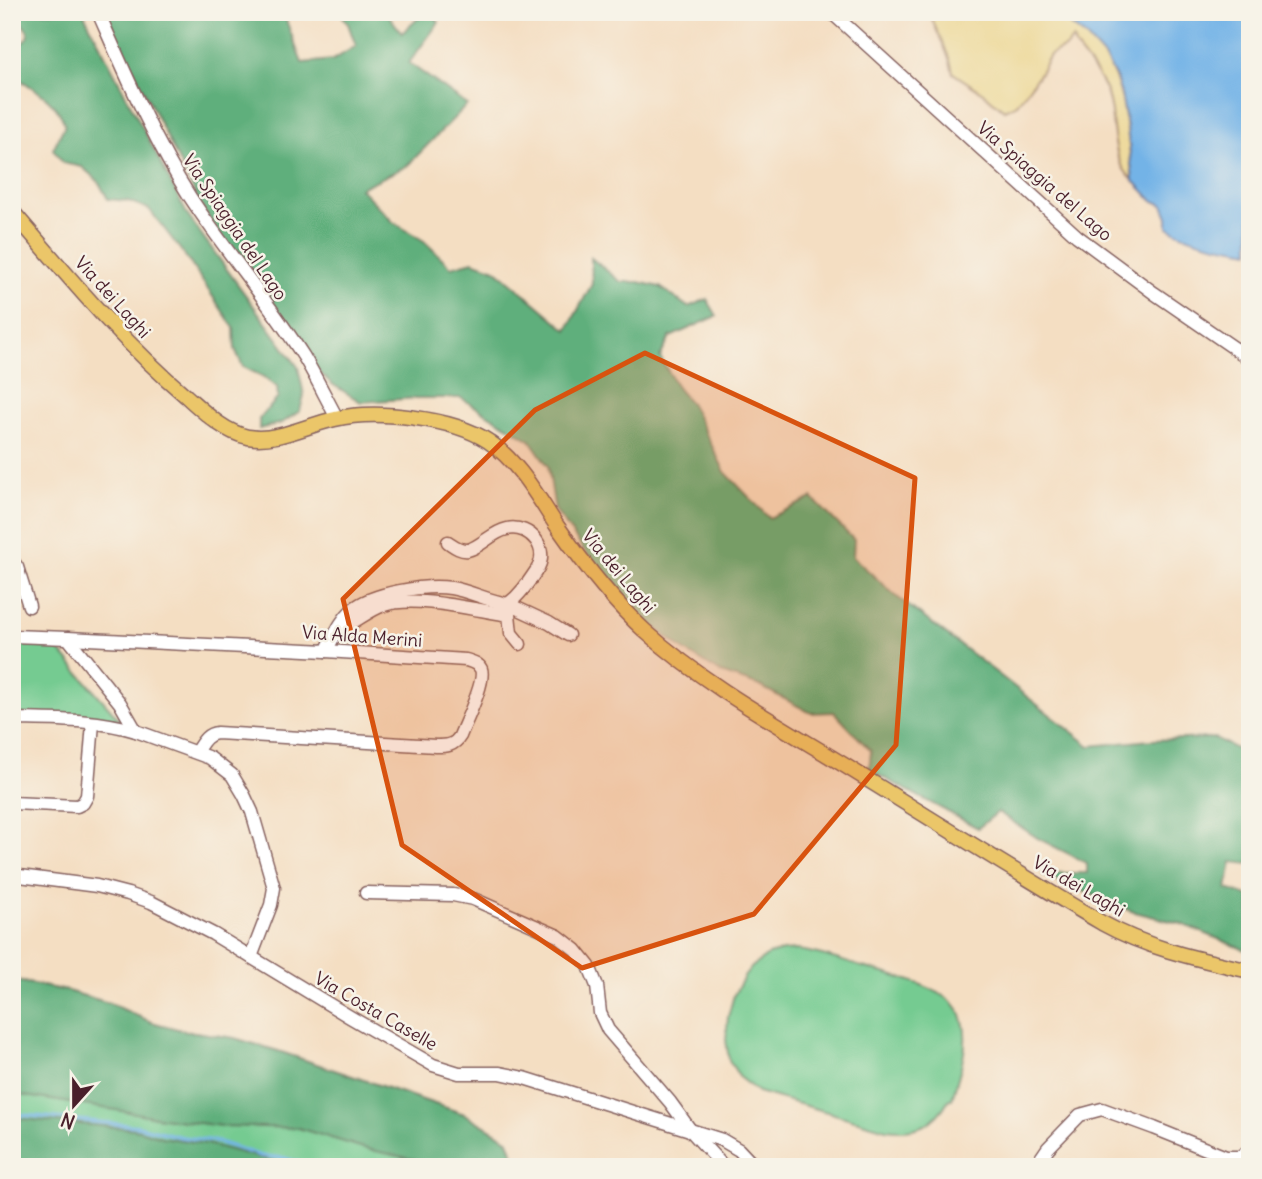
<svg xmlns="http://www.w3.org/2000/svg" width="1262" height="1179" font-family="Delius,sans-serif">
  <style>
    .green { fill: #74cb91; stroke: #5f755e; stroke-width: 2 }
    .forest { fill: #5faf7b; stroke: #546753; stroke-width: 2 }
    .sand { fill: #eeda9e; stroke: #9c7c64; stroke-width: 2 }
    .water { fill: #73b3e7; stroke: #5e6989; stroke-width: 2 }
    .lines { fill: none; stroke-linecap: round; stroke-linejoin: round }
    .stream { stroke: #73b3e7; stroke-width: 3.5 }
    .minor-casing { stroke: #866260; stroke-width: 15 }
    .major-casing { stroke: #866260; stroke-width: 17 }
    .minor { stroke: #fff; stroke-width: 12 }
    .major { stroke: #ebc669; stroke-width: 14 }
    .marked { fill: #d8530f; fill-opacity: 0.2; stroke: #d8530f; stroke-width: 5; stroke-linejoin: round }
    .labels { text-anchor: middle; dominant-baseline: central; stroke-width: 5; stroke-linejoin: round; paint-order: stroke }
    .street-label { font-size: 18px; fill: #4a1f2b; stroke: #f7f3e8 }
  </style>
  <rect width="100%" height="100%" fill="#f7f3e8"/>
  <filter id="ink" filterUnits="userSpaceOnUse"><feTurbulence type="fractalNoise" baseFrequency=".0143" numOctaves="2"/><feDisplacementMap in="SourceGraphic" scale="14" xChannelSelector="R" yChannelSelector="G"/><feConvolveMatrix kernelMatrix="1 2 1 2 8 2 1 2 1" color-interpolation-filters="sRGB"/></filter>
  <filter id="wash" filterUnits="userSpaceOnUse"><feTurbulence type="fractalNoise" baseFrequency=".00686" numOctaves="4" result="noise"/><feDisplacementMap in="SourceGraphic" scale="28" xChannelSelector="R" yChannelSelector="G"/><feGaussianBlur stdDeviation="1.57" result="paint"/><feColorMatrix in="noise" values="0 0 0 0 0 0 0 0 0 0 0 0 0 0 0 0 0 1.4 0 .05"/><feComposite in="paint" operator="in"/></filter>
  <g filter="url(#wash)">
    <rect width="100%" height="100%" fill="#f4dec2"/>
    <g class="green">
      <path d="M12,644l35,2 11,3 63,72 -109,-6z"/>
      <path d="M798,950c23,3 46,12 68,18 27,8 57,14 81,30 9,6 15,16 17,27 5,25 -6,50 -12,74h-3c-15,27 -33,34 -63,30l-128,-37 -18,-14 -11,-18 -3,-20 2,-23 6,-22 10,-18 8,-10 16,-12 15,-4z"/>
      <path d="M12,980l55,11 42,12 42,19 30,8 53,8 44,13 186,63 43,25 12,28h-507z"/>
    </g>
    <g class="forest">
      <path d="M12,12h71l105,204 110,151 6,28 -4,16 -18,12 -23,6v-10l19,-21 -1,-11 -15,-11 -19,-9 -8,-18 -1,-21 -48,-71 -37,-48 -21,-8 -20,-2 -10,-18 -16,-14 -19,-4 -10,-14 12,-24c-8,-25 -31,-36 -51,-49l-2,-3v-20l17,-17 -2,-6z"/>
      <path d="M105,12h178l19,51 31,-3 23,-14 -8,-22 -8,-12h46l16,21 23,-21h5l9,10 -30,41 58,42 -60,61 -47,22 33,34 31,19 27,26 22,-6 22,8 72,61 25,-46 -1,-26 30,24h18l21,5 28,20 19,-8 10,17 -47,21 -10,20 18,32 13,15 34,68 44,46 43,-20 42,42 -1,17 44,40 101,77 92,72 61,-6 64,-2 35,18v108l-18,-2 -5,27 23,8v55l-68,-28 -51,-13 -87,-36 7,-2h36v-10l-48,-24 -41,-27 -20,16 -109,-58 2,-19 -37,-39 -23,1 -51,-27 -39,-13 -39,-24 -47,-37 -38,-44 -42,-58 -7,-44 -18,-26 -69,-42h-43l-57,4 -29,-18 -21,-19 -108,-155z"/>
      <path d="M12,980l55,11 42,12 42,19 30,8 53,8 44,13 186,63 43,25 12,28h-71l-81,-18 -69,-21 -77,-2 -59,-8 -33,-6 -117,-18z"/>
      <path d="M12,1118l124,11 26,8 45,7 70,18 3,5h-268z"/>
    </g>
    <path class="sand" d="M929,12h118c81,37 76,93 86,168 -26,-22 -15,-64 -29,-93 -7,-15 -19,-28 -29,-41l-2,-7 -7,8 -16,8 -12,21 -21,28 -13,6 -18,-15 -33,-22c-3,-20 -17,-41 -24,-61z"/>
    <path class="water" d="M1047,12h203v239c-28,-5 -58,-9 -82,-24v-10l-5,-12 -11,-5 -19,-20 -6,-53 -6,-33 -5,-16 -11,-20 -19,-21 -23,-18z"/>
    <g class="lines">
      <path class="stream" d="M12,1114l126,12 43,11 34,4 46,15 23,2 29,9"/>
    </g>
  </g>
  <g filter="url(#ink)">
    <g class="lines">
      <g class="minor-casing">
        <g id="minor">
          <path d="M98,12c28,63 55,127 92,185 36,55 79,105 114,160 12,20 22,41 33,61"/>
          <path d="M831,12l246,224 77,57 96,66"/>
          <path d="M12,560l5,7 12,39"/>
          <path d="M508,604l41,19 19,12"/>
          <path d="M508,605l3,28 9,11"/>
          <path d="M341,628c16,-6 27,-18 43,-23 30,-10 87,4 119,9"/>
          <path d="M12,636l56,2"/>
          <path d="M326,651c8,-14 14,-30 26,-41 19,-17 74,-26 99,-22 19,3 37,13 57,16 12,-9 20,-21 28,-33 15,-21 -5,-47 -29,-42 -15,3 -26,18 -39,21 -8,1 -14,-4 -20,-8"/>
          <path d="M12,719c41,1 84,0 124,12"/>
          <path d="M196,752c6,-9 10,-18 21,-19l219,13c10,0 18,0 24,-10 5,-13 26,-55 21,-67 -3,-6 -9,-7 -15,-9l-140,-9 -258,-13 52,65 16,28 74,27 22,17 12,20 8,17 22,76 -3,17 -20,52"/>
          <path d="M12,803l65,3 6,-3 4,-7 6,-73"/>
          <path d="M12,875l85,11 31,8 23,8 62,32 137,83 83,48 26,8h41l24,5 198,62 17,10 16,17"/>
          <path d="M366,893l87,2 20,4 85,37 18,14 13,16 8,20 3,27 8,17 62,72 21,29 33,36"/>
          <path d="M1035,1167l13,-19 32,-33 22,-6 52,19 72,29h15l9,-8"/>
        </g>
      </g>
      <g class="major-casing">
        <path id="major" d="M12,211c56,65 108,129 174,185 18,16 38,36 62,41 29,5 59,-12 87,-18 41,-10 118,-1 153,22 31,21 49,55 69,85 26,37 54,74 88,105 59,53 132,93 199,134 86,53 171,107 258,158 47,26 96,36 148,48"/>
      </g>
      <use href="#minor" class="minor"/>
      <use href="#major" class="major"/>
    </g>
  </g>
  <path class="marked" d="M645,353l270,125 -19,267 -142,169 -172,54 -180,-123 -59,-246 192,-189z"/>
  <g class="labels">
    <g class="street-label">
      <text transform="translate(1045 181) rotate(41)">Via Spiaggia del Lago</text>
      <text transform="translate(235 227) rotate(56)">Via Spiaggia del Lago</text>
      <text transform="translate(113 297) rotate(48)">Via dei Laghi</text>
      <text transform="translate(619 571) rotate(50)">Via dei Laghi</text>
      <text transform="translate(362 636) rotate(4)">Via Alda Merini</text>
      <text transform="translate(1079 886) rotate(30)">Via dei Laghi</text>
      <text transform="translate(376 1011) rotate(30)">Via Costa Caselle</text>
    </g>
  </g>
  <rect width="1262" height="1179" fill="none" stroke="#f7f3e8" stroke-width="42"/>
  <g transform="translate(74 1105) rotate(201)" stroke="#f7f3e8" stroke-width="5" paint-order="stroke">
  <path d="M0-5L12 26L0 18L-12 26Z" fill="#4a1f2b"/>
  <text y="-10" font-size="19" font-weight="bold" text-anchor="middle" fill="#4a1f2b">N</text>
  </g>
</svg>
